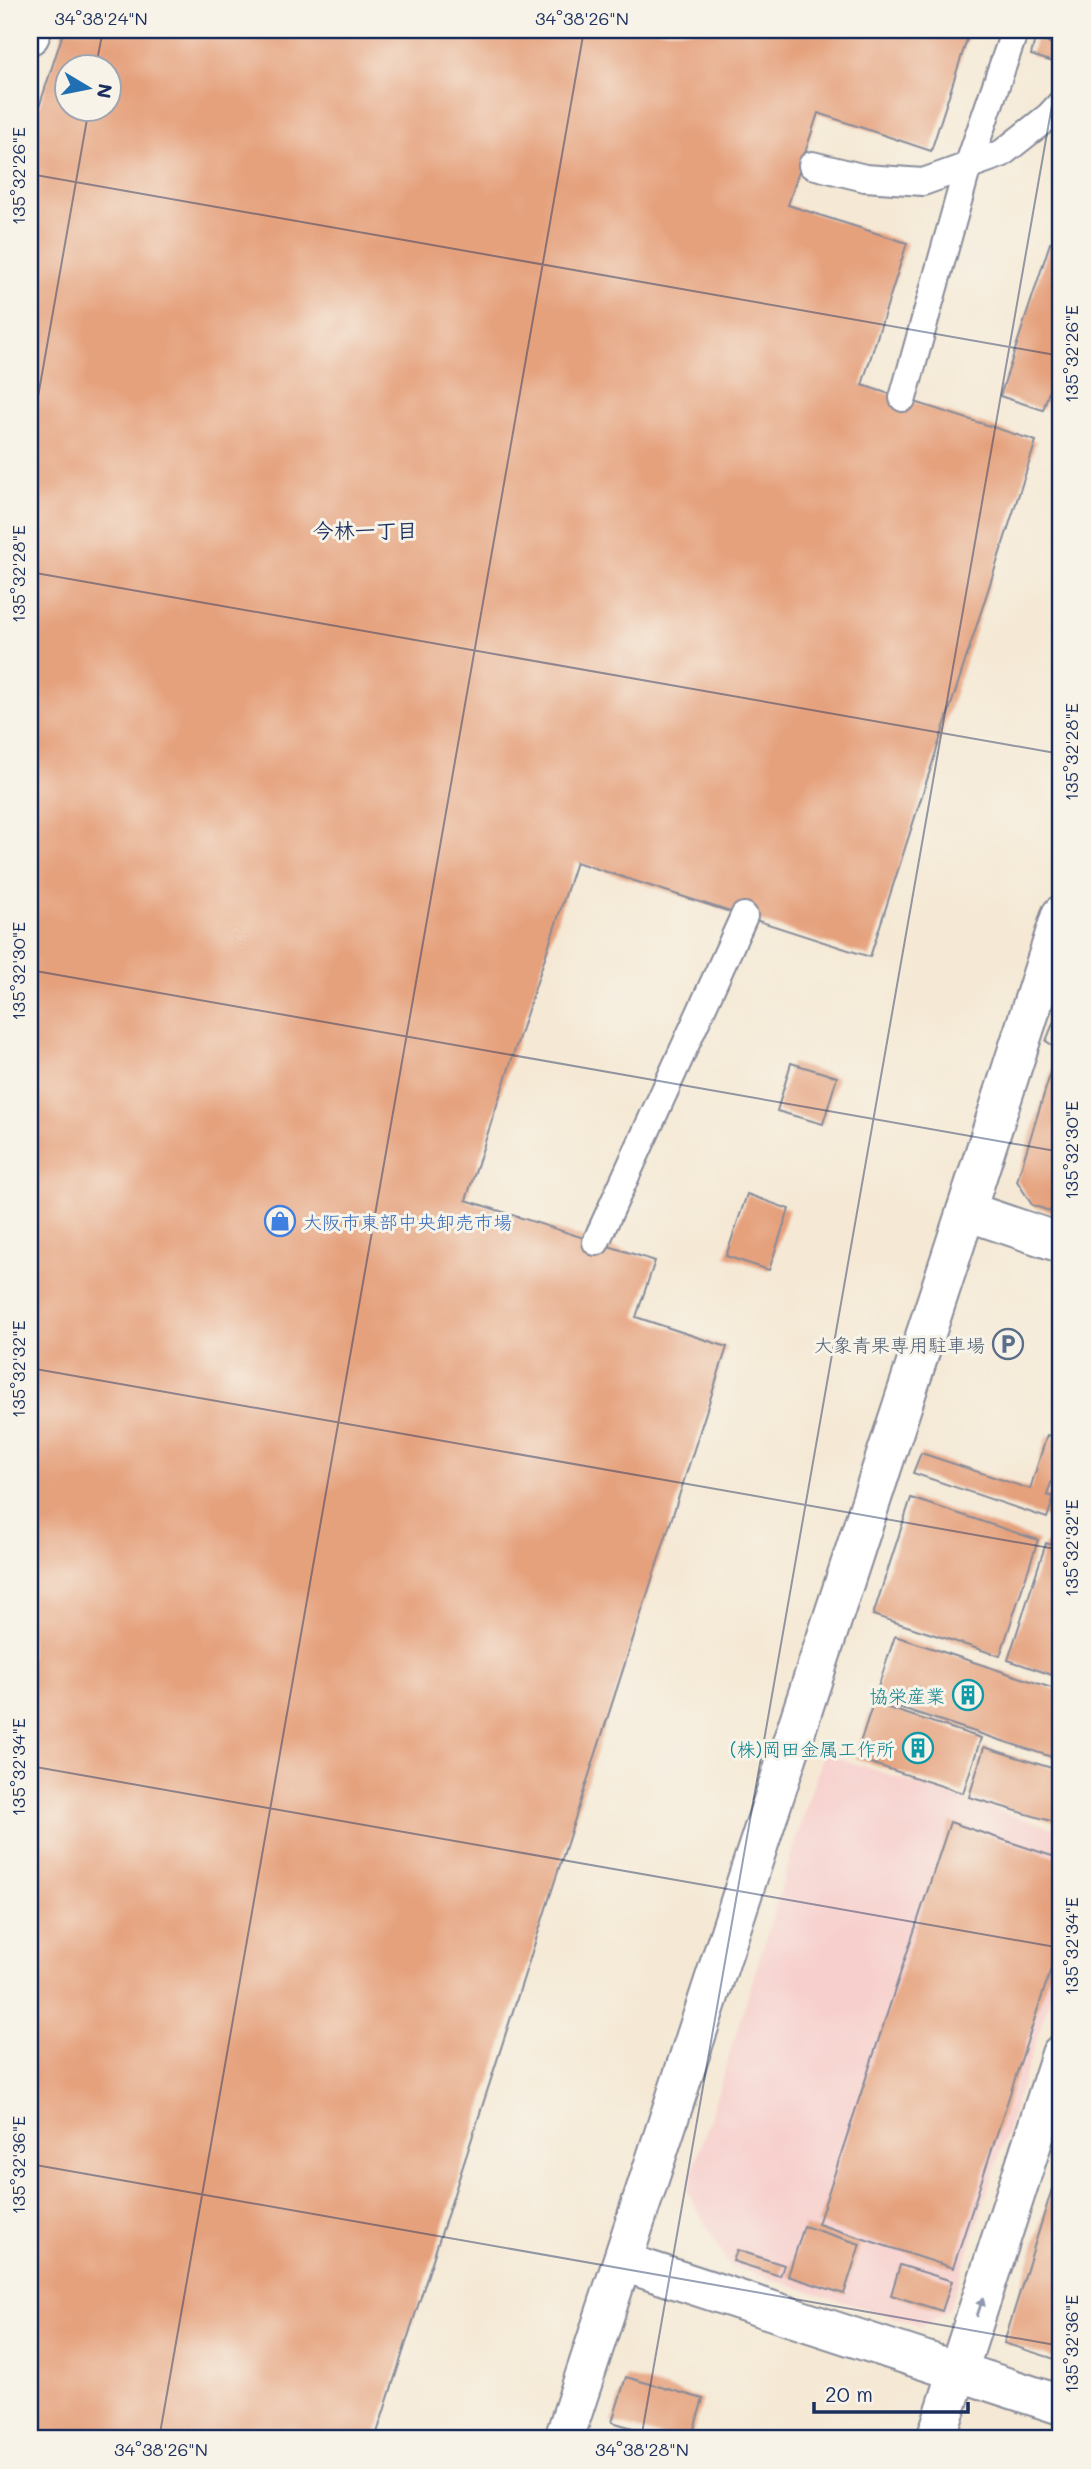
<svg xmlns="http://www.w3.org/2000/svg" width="1091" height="2469" font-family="Mali,'Klee One',sans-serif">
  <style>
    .built { fill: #f7d0ce }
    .building { fill: #e5a07c; fill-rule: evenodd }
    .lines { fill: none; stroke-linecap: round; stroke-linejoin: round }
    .service-casing { stroke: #888c9a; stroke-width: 30 }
    .minor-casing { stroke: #888c9a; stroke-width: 42 }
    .tertiary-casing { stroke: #888c9a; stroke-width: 42 }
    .service { stroke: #fff; stroke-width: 26 }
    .minor { stroke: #fff; stroke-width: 38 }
    .tertiary { stroke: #fff; stroke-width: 38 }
    .oneway { fill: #8d97ae }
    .ticks { fill: none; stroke: #1b2f5e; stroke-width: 2; stroke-opacity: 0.45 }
    .labels { text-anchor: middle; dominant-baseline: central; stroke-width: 6; stroke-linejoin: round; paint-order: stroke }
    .shop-label { font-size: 19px; fill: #366cbe; stroke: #f7f3e8; text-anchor: start }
    .service-label { font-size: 19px; fill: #4e5e75; stroke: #f7f3e8; text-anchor: end }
    .culture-label { font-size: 19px; fill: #0d838f; stroke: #f7f3e8; text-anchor: end }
    .neighbourhood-label { font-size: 21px; font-weight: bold; fill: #1b2f5e; stroke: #f7f3e8 }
    .neatline { fill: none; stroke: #1b2f5e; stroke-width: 2.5 }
    .ticks-label { font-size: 18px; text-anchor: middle; fill: #1b2f5e }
  </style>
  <rect width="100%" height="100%" fill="#f7f3e8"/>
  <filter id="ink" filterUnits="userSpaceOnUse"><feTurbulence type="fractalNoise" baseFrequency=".0143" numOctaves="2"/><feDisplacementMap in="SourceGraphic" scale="14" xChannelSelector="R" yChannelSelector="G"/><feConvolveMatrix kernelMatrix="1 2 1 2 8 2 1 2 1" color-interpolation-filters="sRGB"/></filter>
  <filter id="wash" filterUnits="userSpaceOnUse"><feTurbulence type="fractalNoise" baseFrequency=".00686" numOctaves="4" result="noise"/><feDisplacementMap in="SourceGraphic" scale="28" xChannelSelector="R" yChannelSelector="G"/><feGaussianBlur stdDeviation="1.57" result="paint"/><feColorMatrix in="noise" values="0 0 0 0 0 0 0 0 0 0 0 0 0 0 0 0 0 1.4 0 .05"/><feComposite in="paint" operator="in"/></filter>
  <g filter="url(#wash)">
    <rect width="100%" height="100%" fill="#f5e9d5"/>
    <path class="built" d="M823,1753l238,78v133l-112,346 -28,16 -192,-60 -42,-75z"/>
    <g id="blocks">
      <g class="building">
        <path d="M64,30h906l-39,121 -113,-38 -30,92 119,38 -45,142 174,56 -166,516 -294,-95 -110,338 189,61 -19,56 91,30 -352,1092h-345v-2304zM66,66h42v42h-42z"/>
        <path d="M1035,39l26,7 -5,17 -25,-8z"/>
        <path d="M1050,243l11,4v107l-18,56 -43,-14z"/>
        <path d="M1054,1021l7,3v191l-29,-10 -15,-24 41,-132 -12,-8z"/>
        <path d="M791,1063l46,14 -14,47 -46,-13z"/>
        <path d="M747,1194l42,15 -20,61 -43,-14z"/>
        <path d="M1047,1435l14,5v13l-14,42 7,2 -7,21 -134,-45 8,-20 109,36z"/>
        <path d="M911,1498l127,42 -38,116 -127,-41z"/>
        <path d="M1046,1543l15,5v130l-53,-18z"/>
        <path d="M895,1636l166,55v69l-187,-61z"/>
        <path d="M873,1703l108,35 -18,55 -108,-35z"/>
        <path d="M984,1747l77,24v53l-92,-27z"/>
        <path d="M950,1822l111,37v79l-108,330 -135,-44z"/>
        <path d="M1061,2160v201l-57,-18z"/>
        <path d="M804,2226l56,18 -16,50 -56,-18z"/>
        <path d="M737,2250l47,15 -4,11 -47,-15z"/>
        <path d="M900,2265l52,16 -10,30 -51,-16z"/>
        <path d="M626,2377l77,22 -12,40h-20l-59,-17z"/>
      </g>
    </g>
  </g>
  <g filter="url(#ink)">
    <use href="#blocks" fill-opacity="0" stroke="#888c9a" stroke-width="2"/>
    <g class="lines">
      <g class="service-casing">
        <g id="service">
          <path d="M812,165l53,13 58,4 78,-28 48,-38 12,-13"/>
          <path d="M903,398l65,-232 47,-136"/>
          <path d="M596,1242l148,-326"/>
        </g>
      </g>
      <g class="minor-casing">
        <g id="minor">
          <path d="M966,1211l95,-296"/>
          <path d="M623,2262l438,143"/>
          <path d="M936,2439l125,-385"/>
        </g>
      </g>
      <g class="tertiary-casing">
        <g id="tertiary">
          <path d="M30,35l1,-5"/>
          <path d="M564,2439l402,-1228 95,32"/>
        </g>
      </g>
      <use href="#service" class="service"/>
      <use href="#minor" class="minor"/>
      <use href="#tertiary" class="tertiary"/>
    </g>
    <defs><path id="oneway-solid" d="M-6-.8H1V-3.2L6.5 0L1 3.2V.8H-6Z" transform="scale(1.75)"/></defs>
    <use class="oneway" href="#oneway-solid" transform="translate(980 2307) rotate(-72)"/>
  </g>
  <path class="ticks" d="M96,66l7,-36M30,174l1031,182M30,442l59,-334M30,572l1031,182M30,970l1031,182M30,1368l1031,182M30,1766l1031,182M30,2164l1031,182M159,2439l425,-2409M641,2439l420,-2385"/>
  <defs>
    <g id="shop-ring" transform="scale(1.575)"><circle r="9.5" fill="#f7f3e8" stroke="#3f7fe0" stroke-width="1.5"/><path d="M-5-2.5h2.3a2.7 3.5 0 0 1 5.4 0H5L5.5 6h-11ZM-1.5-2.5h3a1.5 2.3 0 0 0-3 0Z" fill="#3f7fe0"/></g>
    <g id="parking-ring" transform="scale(1.575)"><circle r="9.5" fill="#f7f3e8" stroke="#5c6f8a" stroke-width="1.5"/><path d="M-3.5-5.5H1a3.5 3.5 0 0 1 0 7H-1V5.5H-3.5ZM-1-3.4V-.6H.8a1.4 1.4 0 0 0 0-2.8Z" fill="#5c6f8a"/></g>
    <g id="building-ring" transform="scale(1.575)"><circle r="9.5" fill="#f7f3e8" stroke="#0f9aa8" stroke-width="1.5"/><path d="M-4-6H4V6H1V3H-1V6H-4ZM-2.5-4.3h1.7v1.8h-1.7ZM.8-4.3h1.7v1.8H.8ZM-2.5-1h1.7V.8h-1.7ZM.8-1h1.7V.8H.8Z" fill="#0f9aa8"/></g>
  </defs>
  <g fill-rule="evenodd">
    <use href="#shop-ring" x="280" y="1221"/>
    <use href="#parking-ring" x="1008" y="1344"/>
    <use href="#building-ring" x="968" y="1695"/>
    <use href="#building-ring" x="918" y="1748"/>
  </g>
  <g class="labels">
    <g class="shop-label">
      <text x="303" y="1221">大阪市東部中央卸売市場</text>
    </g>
    <g class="service-label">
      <text x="985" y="1344">大象青果専用駐車場</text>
    </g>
    <g class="culture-label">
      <text x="945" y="1695">協栄産業</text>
      <text x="895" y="1748">(株)岡田金属工作所</text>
    </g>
    <g class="neighbourhood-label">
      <text x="365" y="529">今林一丁目</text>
    </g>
  </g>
  <rect width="1091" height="2469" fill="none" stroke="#f7f3e8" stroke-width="77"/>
  <g transform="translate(88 88) rotate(100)"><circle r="33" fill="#f7f3e8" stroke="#9fa5b1" stroke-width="2"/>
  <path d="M0-5L12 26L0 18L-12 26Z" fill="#1f6fb2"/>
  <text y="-10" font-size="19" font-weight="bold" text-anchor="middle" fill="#1b2f5e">N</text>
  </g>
  <path d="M814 2402v10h154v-10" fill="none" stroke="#1b2f5e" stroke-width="3.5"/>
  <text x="825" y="2402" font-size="21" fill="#1b2f5e" stroke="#f7f3e8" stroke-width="5" paint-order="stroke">20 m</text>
  <rect x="38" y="38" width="1014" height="2392" class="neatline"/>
  <g class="ticks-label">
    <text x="101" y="25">34°38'24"N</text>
    <text x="582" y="25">34°38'26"N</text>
    <text transform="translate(19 176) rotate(-90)" y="6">135°32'26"E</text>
    <text transform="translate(1072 354) rotate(-90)" y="6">135°32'26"E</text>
    <text transform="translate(19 574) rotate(-90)" y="6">135°32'28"E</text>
    <text transform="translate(1072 752) rotate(-90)" y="6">135°32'28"E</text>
    <text transform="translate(19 971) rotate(-90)" y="6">135°32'30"E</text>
    <text transform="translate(1072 1150) rotate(-90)" y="6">135°32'30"E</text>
    <text transform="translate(19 1369) rotate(-90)" y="6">135°32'32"E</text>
    <text transform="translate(1072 1548) rotate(-90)" y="6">135°32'32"E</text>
    <text transform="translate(19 1767) rotate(-90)" y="6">135°32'34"E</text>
    <text transform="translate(1072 1946) rotate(-90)" y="6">135°32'34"E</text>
    <text transform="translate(19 2165) rotate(-90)" y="6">135°32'36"E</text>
    <text transform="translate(1072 2344) rotate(-90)" y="6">135°32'36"E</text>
    <text x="161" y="2456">34°38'26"N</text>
    <text x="642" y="2456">34°38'28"N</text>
  </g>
</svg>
